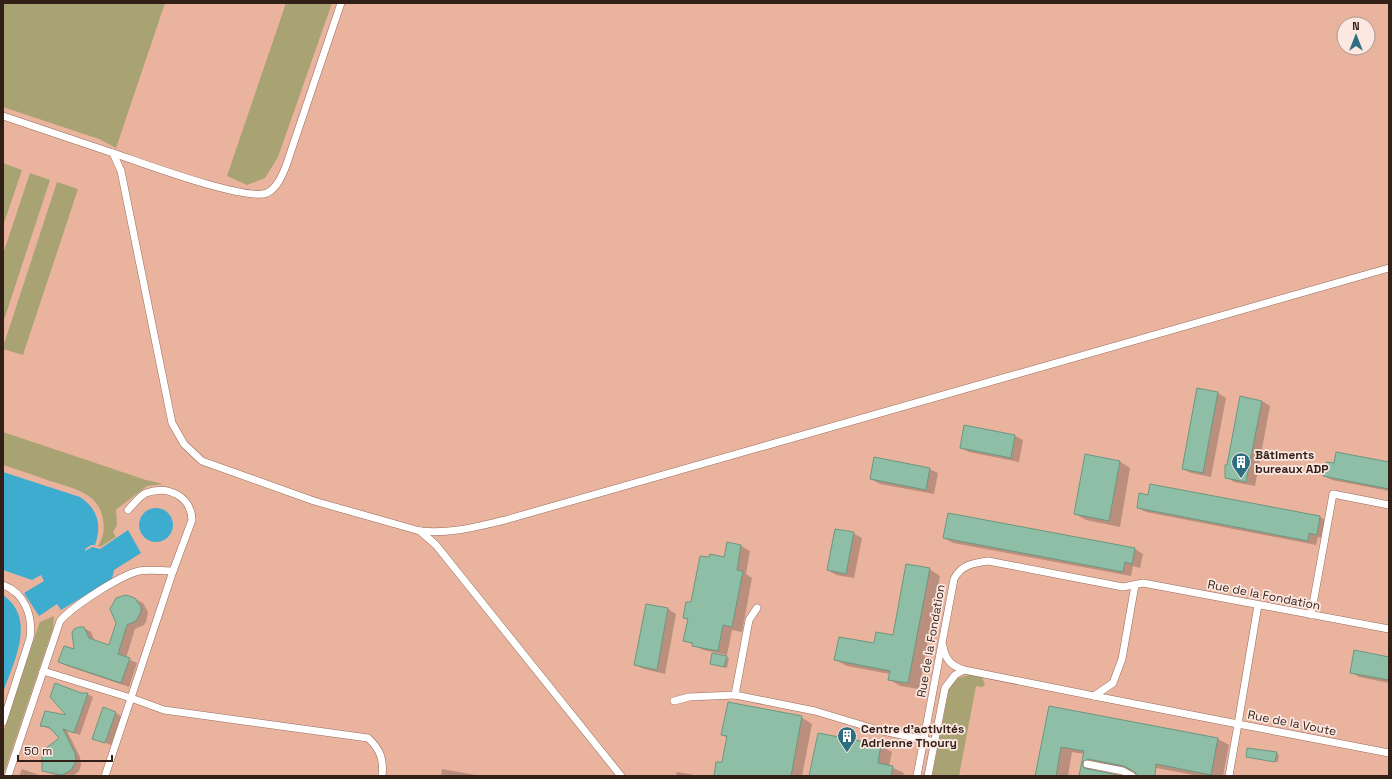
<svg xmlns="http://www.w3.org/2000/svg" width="1392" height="779" font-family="'Space Grotesk',sans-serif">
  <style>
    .built { fill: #e9b39e; fill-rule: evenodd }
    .green { fill: #a9a373 }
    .water { fill: #3dacce }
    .shadow { fill: #0003 }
    .building { fill: #8fbea6; stroke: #6a9880 }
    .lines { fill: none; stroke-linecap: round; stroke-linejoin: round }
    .lane-casing { stroke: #976c5b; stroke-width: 8 }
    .lane { stroke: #fff; stroke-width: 7 }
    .labels { text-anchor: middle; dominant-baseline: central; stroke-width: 3.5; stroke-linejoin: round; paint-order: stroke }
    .poi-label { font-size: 12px; font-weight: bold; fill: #311f18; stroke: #fce8e0; text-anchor: start }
    .street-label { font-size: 12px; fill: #311f18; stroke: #fce8e0 }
  </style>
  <rect width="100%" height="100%" fill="#f0c0ad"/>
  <path class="built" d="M3,3h1386v773h-1386zM1344,24h24v24h-24z"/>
  <g class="green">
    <path d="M3,3h162l-49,145 -17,-9 -96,-32z"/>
    <path d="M286,3h46l-54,154 -13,21 -18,7 -20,-9z"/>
    <path d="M3,163l19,7 -19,56z"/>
    <path d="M30,173l20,7 -47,143v-69z"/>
    <path d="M57,182l21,7 -55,166 -20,-6v-2z"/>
    <path d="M3,432l143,48 17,4 -16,2 -29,22 -2,2 1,15 -4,7 3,5 -16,10 -2,-1c5,-8 7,-16 5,-26 -3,-27 -31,-32 -53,-39 -16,-6 -31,-11 -47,-16z"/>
    <path d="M54,616l-1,12 -50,148v-43l36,-109 1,-2z"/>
    <path d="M969,675l13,2 3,8 -3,2 -6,-1 -17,90h-27l17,-87 9,-11z"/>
  </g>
  <g class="water">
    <path d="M3,472l77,25c18,12 22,28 15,48h-4l-6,4v2l7,-4 8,2 28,-19 13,23 -27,17 -2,9 -51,31 -4,-6 -18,12 -15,-23 20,-12 -3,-6 -9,5 -29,-10z"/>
    <circle cx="156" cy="525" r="17"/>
    <path d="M3,595c34,24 11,66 0,98z"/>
  </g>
  <g class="shadow">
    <path d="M1198,389l20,4 8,5 -15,79 -20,-4 -8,-4z"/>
    <path d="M1262,401l8,5 -15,80 -21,-4 -8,-5 2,-11z"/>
    <path d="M1015,436l8,4 -4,22 -50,-10 -8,-4z"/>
    <path d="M1119,461l11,7 -10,59 -34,-7 -11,-6z"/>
    <path d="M1334,464h55v27l-57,-11 -8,-4z"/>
    <path d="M929,469l9,4 -4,21 -54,-10 -9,-5z"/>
    <path d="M1151,485l169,32 8,5 -3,17 -7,-2 -2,8 -170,-33 -8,-4 11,-12z"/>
    <path d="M853,533l9,5 -8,40 -18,-3 -8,-5z"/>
    <path d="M944,538l191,11 8,5 -3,14 -7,-2 -2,10 -178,-33z"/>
    <path d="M727,543l14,3 9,5 -4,23 6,4 -10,54 -10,-2 -5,25 -24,-5 -19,-10 4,-20 -4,-2 8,-14 33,-46z"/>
    <path d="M929,569l11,7 -21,113 -19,-3 -11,-7 1,-5 -43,-8 -11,-6 58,-24z"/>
    <path d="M135,599l8,4 5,9 -2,10 -2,3 -9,4 -9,29 11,5 -8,24 -62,-21 -8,-4 16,-11 9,-23 7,4 4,10 14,4z"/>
    <path d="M668,609l8,5 -11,60 -21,-5 -9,-4z"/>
    <path d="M726,657l3,1 -2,10 -16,-4z"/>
    <path d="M1389,658v25l-30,-6 -8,-5z"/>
    <path d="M80,694h7l6,3 -13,38 -13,-4 13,26 1,8 -2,6 -6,5h-13l-11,-3 -6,-3 18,-31 -8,-9 -11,-4 27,-10z"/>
    <path d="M1049,707l169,32 11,6 -6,31h-24l-64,-12 -2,7 -34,-6 -5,1 -1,5 24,5h-37l4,-22 -12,-2 -4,24h-32z"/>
    <path d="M116,713l5,3 -10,29 -17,-7z"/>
    <path d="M801,717l11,7 -10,52h-87l7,-12 6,-26 -6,-3z"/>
    <path d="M819,734l62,12 11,6 -3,14 15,7 -1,3h-93z"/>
    <path d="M1277,753l2,2 -1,7 -31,-6z"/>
    <path d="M22,769l20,7h-23z"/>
    <path d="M442,769l40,7h-41z"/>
    <path d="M677,772l23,4h-24z"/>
  </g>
  <g class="building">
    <path d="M1197,388l21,4 -15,81 -21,-4z"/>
    <path d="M1240,396l22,5 -16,81 -21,-4v-13h2z"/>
    <path d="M964,425l51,10 -4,23 -51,-10z"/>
    <path d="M1336,452l53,10v27l-66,-13 3,-14 8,1z"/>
    <path d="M1085,454l35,7 -11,60 -35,-7z"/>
    <path d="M874,457l56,11 -4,22 -56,-11z"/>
    <path d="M1150,484l170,32 -3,19 -8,-2 -1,8 -171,-33 2,-15 9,2z"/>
    <path d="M948,513l187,35 -3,16 -7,-2 -2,10 -180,-34z"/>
    <path d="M835,529l19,3 -8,42 -19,-4z"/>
    <path d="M727,542l14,3 -4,25 6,1 -11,56 -9,-2 -5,26 -26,-5 1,-3 -10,-2 5,-22 -5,-1 3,-16h5l9,-46 9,1 1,-3 14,3z"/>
    <path d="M906,564l24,4 -22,115 -20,-3 2,-9 -56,-11 5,-23 35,6 2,-11 17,3z"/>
    <path d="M126,595l9,3 6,9v5l-5,9 -9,4 -9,29 12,4 -9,25 -63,-21 6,-16 10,3 -2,-16 2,-4 5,-2h5l5,11 20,7 7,-22 -6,-14 6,-11z"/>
    <path d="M646,604l22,4 -11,62 -23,-5z"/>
    <path d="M1354,650l35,7v23l-39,-7z"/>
    <path d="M712,653l15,3 -3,11 -14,-3z"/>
    <path d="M55,683l26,10h7l-14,40 -11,-4 12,24 1,8 -5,9 -9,5 -20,-4v-15l3,-7 14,-11 -10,-11 -9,-1 5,-15 21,4 -16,-18z"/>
    <path d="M728,702l74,14 -11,60h-77l2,-14h6l5,-26 -6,-1z"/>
    <path d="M1049,706l169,32 -7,37 -55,-11 -1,12h-18l-2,-4 -11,-6 -36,-7 -6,4 2,5 38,8h-43l5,-25 -23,-4 -5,29h-21z"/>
    <path d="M103,707l13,5 -11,31 -13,-4z"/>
    <path d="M818,733l63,12 -3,18 15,3 -2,10h-82z"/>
    <path d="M1247,748l30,4 -2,10 -29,-5z"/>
  </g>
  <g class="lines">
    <g class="lane-casing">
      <g id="lane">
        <path d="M3,116l110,37 8,18 51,252 12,21 18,17 112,40 106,30c31,3 55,-4 85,-11l884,-252"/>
        <path d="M113,153c27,9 133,49 154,40 10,-5 15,-17 19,-27l55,-163"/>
        <path d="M128,510c5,-5 11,-14 18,-17 22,-8 45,3 46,27l-19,51 -42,127 33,12 204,28c12,11 16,21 14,38"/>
        <path d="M420,531l16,14 185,231"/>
        <path d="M3,585c22,8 30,31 27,53l-27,84"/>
        <path d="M1258,605l-20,119 151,29"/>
        <path d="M757,608l-8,12 -14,75 80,16 63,19 57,12"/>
        <path d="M1311,615l22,-121 56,11"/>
        <path d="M943,646c2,13 8,20 21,24"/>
        <path d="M43,671l88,27 -26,78"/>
        <path d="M1094,696l144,28 -9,52"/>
        <path d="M674,701l15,-4 46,-2"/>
        <path d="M1087,764l36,7 9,5"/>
        <path d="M8,776l52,-155c13,-15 59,-45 79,-50 10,-2 23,0 34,0"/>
        <path d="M917,776l37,-197c7,-14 19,-16 34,-18l135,26 20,-4 246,46"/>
        <path d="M928,776l17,-88 10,-13 9,-5 130,26 19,-13 9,-24 13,-74"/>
      </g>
    </g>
    <use href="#lane" class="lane"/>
  </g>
  <defs>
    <g id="building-pin" transform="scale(1)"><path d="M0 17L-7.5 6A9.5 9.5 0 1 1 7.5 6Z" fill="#2e6e82" stroke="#fce8e0"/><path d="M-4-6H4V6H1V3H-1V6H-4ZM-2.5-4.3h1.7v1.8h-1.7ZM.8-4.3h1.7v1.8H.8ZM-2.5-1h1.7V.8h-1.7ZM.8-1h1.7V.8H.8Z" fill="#fff"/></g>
  </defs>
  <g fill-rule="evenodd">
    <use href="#building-pin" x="1241" y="462"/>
    <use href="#building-pin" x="847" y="736"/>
  </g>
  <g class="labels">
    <g class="poi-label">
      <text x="1255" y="455">Bâtiments<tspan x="1255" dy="14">bureaux ADP</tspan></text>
      <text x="861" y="729">Centre d'activités<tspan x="861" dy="14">Adrienne Thoury</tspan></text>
    </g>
    <g class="street-label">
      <text transform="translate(1264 595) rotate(11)">Rue de la Fondation</text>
      <text transform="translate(931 641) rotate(-80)">Rue de la Fondation</text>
      <text transform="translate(1292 723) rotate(11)">Rue de la Voute</text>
    </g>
  </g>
  <rect width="1392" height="779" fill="none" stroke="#311f18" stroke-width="8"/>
  <g transform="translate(1356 36)"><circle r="19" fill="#fce8e0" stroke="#ab9890"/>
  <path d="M0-3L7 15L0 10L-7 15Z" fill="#2e6e82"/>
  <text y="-6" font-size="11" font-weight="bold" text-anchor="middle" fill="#311f18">N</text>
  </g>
  <path d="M18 755v6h94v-6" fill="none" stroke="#311f18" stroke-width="2"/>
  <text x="24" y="755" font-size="12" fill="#311f18" stroke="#fce8e0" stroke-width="3" paint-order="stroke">50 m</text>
</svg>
